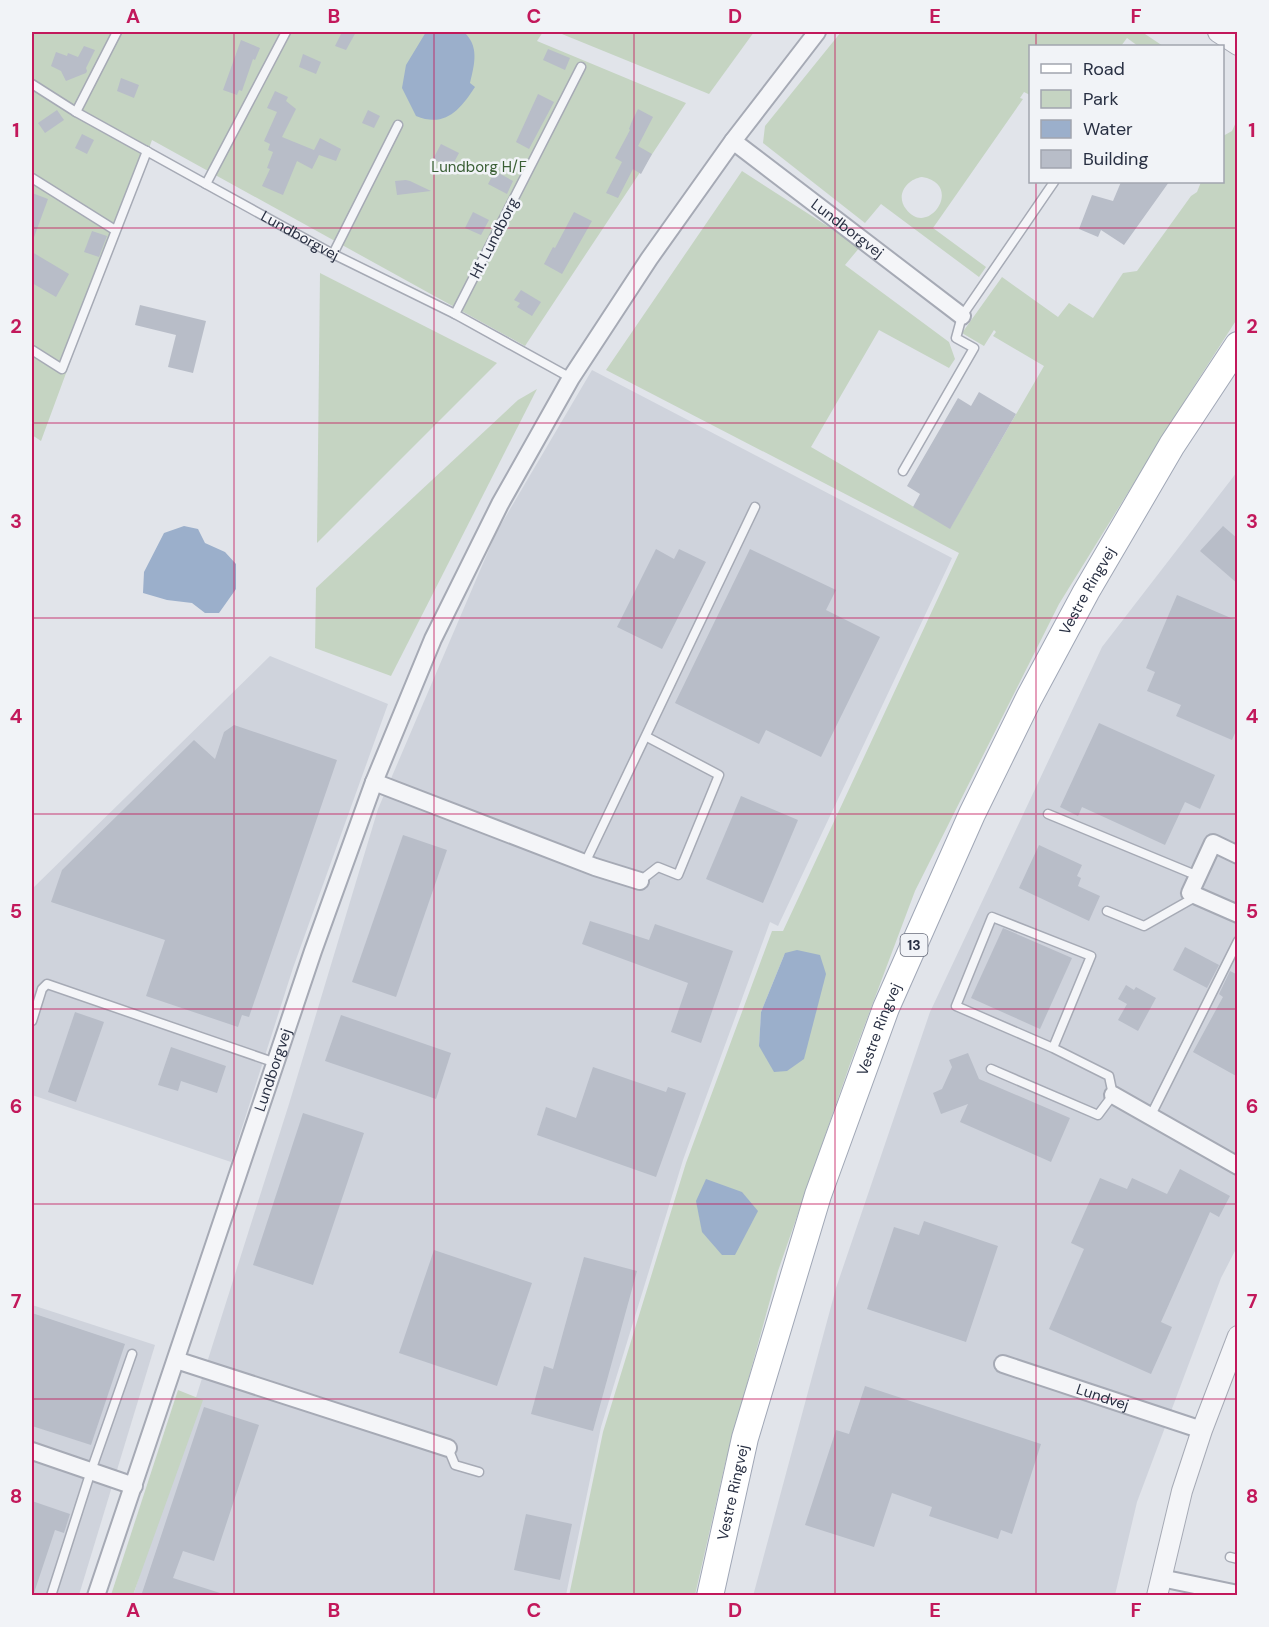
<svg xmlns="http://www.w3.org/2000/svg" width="1269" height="1627" font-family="'DM Sans',sans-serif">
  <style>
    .built { fill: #cfd3dc }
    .green { fill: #c5d4c2; fill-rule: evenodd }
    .water { fill: #9bafcb }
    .building { fill: #b8bdc8 }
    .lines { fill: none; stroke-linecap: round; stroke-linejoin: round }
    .service-casing { stroke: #a6aab5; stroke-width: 11 }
    .minor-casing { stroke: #a6aab5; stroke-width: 20 }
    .tertiary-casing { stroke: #a6aab5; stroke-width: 22 }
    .primary-casing { stroke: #a0a7b6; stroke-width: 28 }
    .service { stroke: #f4f5f8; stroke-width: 8 }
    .minor { stroke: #f4f5f8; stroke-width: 16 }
    .tertiary { stroke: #f4f5f8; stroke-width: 20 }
    .primary { stroke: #fff; stroke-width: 26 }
    .grid { fill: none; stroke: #c2185b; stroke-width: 1.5; stroke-opacity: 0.55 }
    .labels { text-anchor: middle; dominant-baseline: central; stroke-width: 5; stroke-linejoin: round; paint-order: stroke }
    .shield { fill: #f1f3f7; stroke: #656a79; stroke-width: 1.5 }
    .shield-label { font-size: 14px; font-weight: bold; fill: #293043 }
    .park-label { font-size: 15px; fill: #3a5f35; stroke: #f1f3f7 }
    .street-label { font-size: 15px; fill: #293043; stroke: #f1f3f7 }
    .neatline { fill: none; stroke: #c2185b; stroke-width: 2 }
    .grid-label { font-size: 20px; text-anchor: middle; font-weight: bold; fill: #c2185b }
  </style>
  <rect width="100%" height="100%" fill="#e1e4ea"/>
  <g class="built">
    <path d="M592,370l360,188 -174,368 -8,-4 -87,238 -82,267 -35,168 -433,1 156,-492 89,-295 118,-276z"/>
    <path d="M1237,472v775l-16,31 -84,224 -22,93 -362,1 83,-308 94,-276 172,-365z"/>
    <path d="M270,656l118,48 -95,264 -62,194 -199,-67v-206z"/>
    <path d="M32,1305l123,40 -76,250 -47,1z"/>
  </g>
  <g class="green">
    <path d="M32,32h511l-6,9 149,62 -161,243 -373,-206 -111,301 -9,-6z"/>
    <path d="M557,32h197l-45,62z"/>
    <path d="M841,32h301l21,14h-25l-11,-8 -6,8h-91v49l-6,-3 -4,6 3,1 -90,129 53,39 -7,10 -98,-73 -16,19 -102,-80 2,-17zM922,177c43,7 6,62 -16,32 -11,-14 1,-30 16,-32z"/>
    <path d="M1237,120v199l-48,75 -130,210 -144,287 -65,173 -72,207 -53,193 -30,131 -126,1 34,-164 83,-269 86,-232h11l176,-378 -353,-183 136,-199 118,76 -15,18 104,77 6,17 -6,9 -70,-38 -68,117 139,81 94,-162 -51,-30 3,-4 -2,-2 -10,16 -22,-13 40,-56 56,40 11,-14 24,15 30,-45 14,-2 54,-75 6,-4 4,-10h21l1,-46 9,-5zM785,953l-26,93 2,-34z"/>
    <path d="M320,273l177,90 -180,180z"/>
    <path d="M537,389l-146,287 -76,-28 1,-60 202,-188z"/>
    <path d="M178,1390l25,10 -70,195h-22z"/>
  </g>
  <g class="water">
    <path d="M426,32h38c15,14 11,31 6,51l5,4c-15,23 -30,41 -59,29l-14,-28 4,-23z"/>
    <path d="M184,526l14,3 7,14 20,9 11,12v25l-17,24h-14l-13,-10 -25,-3 -24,-7 1,-21 20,-39z"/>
    <path d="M797,950l23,5 6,19 -22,85 -17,12 -13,1 -15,-26 2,-34 24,-59z"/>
    <path d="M706,1179l36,13 16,19 -23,44h-13l-20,-23 -6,-31z"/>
  </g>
  <g class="building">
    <path d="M342,32h14l-10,18 -11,-4z"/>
    <path d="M241,40l19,8 -5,12 -2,-1 -11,32 -3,-1 -2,5 -14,-5z"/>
    <path d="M84,46l11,4 -9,18 1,3 -1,2 -20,8 -5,-10 -10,-5 5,-14 11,4 1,-3 10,4z"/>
    <path d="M548,49l22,9 -5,12 -22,-10z"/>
    <path d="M303,54l18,8 -5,12 -17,-7z"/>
    <path d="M121,78l18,7 -5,13 -17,-7z"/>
    <path d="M275,91l13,6 -2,4 10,8 -14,28 32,13 6,-12 21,11 -5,12 -17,-6 -7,14 -15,-8 -14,34 -21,-9 8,-17 -3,-1 6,-16 -5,-2 2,-6 -6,-3 13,-29 -10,-4z"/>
    <path d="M538,94l16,8 -25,47 -13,-7z"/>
    <path d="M638,109l15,8 -15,29 14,8 -11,20 -8,-5 -15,29 -12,-5 16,-31 -7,-4 15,-28 -1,-1 3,-8z"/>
    <path d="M57,110l7,10 -19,13 -7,-10z"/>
    <path d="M368,110l12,6 -6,12 -12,-5z"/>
    <path d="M82,134l12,6 -7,14 -12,-6z"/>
    <path d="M441,144l18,9 -8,15 -18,-9z"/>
    <path d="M495,171l18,10 -6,13 -19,-10z"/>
    <path d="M406,180l4,1 21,10 -34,4 -2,-14z"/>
    <path d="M1121,182h48l-45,63 -23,-15 -3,7 -19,-8 13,-34 21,6z"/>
    <path d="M32,193l16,6 -15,41h-1z"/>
    <path d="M473,212l16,8 -8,15 -16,-7z"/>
    <path d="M574,212l18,9 -30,53 -18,-10 9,-17 2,1z"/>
    <path d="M92,231l15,5 -8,21 -15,-5z"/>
    <path d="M32,252l37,22 -13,23 -24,-14z"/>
    <path d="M521,290l20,12 -9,14 -15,-9 3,-4 -6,-3z"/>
    <path d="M140,305l66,16 -13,52 -25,-6 8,-32 -41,-10z"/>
    <path d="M979,392l37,22 -66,115 -37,-22 7,-13 -13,-8 51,-88 13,8z"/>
    <path d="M1223,526l15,13v45l-38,-33z"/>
    <path d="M656,549l18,10 5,-10 27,13 -44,87 -45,-22z"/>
    <path d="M750,549l86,41 -10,20 54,27 -59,120 -55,-27 -7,14 -84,-41z"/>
    <path d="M1177,595l61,26v105l-6,14 -56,-24 5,-11 -34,-14 8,-19 -9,-4z"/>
    <path d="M1099,723l116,52 -15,34 -15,-7 -20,43 -83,-38 -4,9 -18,-9z"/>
    <path d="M234,725l103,35 -88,257 -7,-2 -4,12 -92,-31 19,-56 -114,-38 11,-32 132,-130 21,19 9,-27z"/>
    <path d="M741,796l57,24 -35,83 -57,-24z"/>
    <path d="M403,835l44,15 -51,147 -44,-15z"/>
    <path d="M1039,845l43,20 -5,11 4,2 -3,8 22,10 -11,25 -70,-33z"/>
    <path d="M590,921l59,19 6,-16 78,27 -32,92 -30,-11 17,-49 -106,-39z"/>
    <path d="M1003,928l69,30 -32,71 -69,-31z"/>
    <path d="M1185,947l34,18 -12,23 -34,-18z"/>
    <path d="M1230,971l8,4v102l-45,-25 30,-55 -4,-3z"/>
    <path d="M1126,985l8,5 2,-3 20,11 -18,33 -20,-11 9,-16 -9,-5z"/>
    <path d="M75,1012l29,10 -28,80 -28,-10z"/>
    <path d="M341,1015l110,38 -15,46 -111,-38z"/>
    <path d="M171,1047l55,19 -9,27 -36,-12 -3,10 -20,-6z"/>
    <path d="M968,1053l11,26 91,39 -19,44 -91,-40 8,-18 -27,10 -8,-21 9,-4 10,-22 -3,-7z"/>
    <path d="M593,1067l73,25 2,-5 18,6 -30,84 -119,-42 9,-28 30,11z"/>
    <path d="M303,1113l61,20 -51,152 -60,-20z"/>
    <path d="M1180,1169l50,27 -11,21 -9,-5 -49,110 11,5 -21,47 -102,-45 35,-80 -13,-6 29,-65 27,11 5,-11 35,16z"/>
    <path d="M924,1221l74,25 -32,96 -99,-33 27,-82 25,8z"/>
    <path d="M434,1250l98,33 -35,103 -98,-33z"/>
    <path d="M584,1257l53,14 -44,160 -62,-17 13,-48 9,3z"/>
    <path d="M32,1313l93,31 -34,101 -59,-19z"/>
    <path d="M865,1386l176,58 -29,90 -11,-4 -3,9 -69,-23 3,-9 -40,-14 -18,54 -69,-22 31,-95 13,4z"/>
    <path d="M204,1407l55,18 -45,136 -31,-10 -10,27 47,15v3h-79z"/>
    <path d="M32,1501l38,13 -6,19 -9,-3 -21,63h-2z"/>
    <path d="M526,1514l46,10 -12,56 -46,-10z"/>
  </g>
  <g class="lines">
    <g class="service-casing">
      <g id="service">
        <path id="s1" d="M32,84l44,28 130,72 127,70 122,60 116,64"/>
        <path d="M76,112l41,-80"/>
        <path d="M32,178l83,52"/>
        <path d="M206,184l80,-152"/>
        <path d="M333,254l65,-129"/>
        <path d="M455,314l126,-247"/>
        <path d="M32,350l30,19 85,-218"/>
        <path d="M903,471l71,-123 -18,-10 6,-22 92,-134"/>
        <path d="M1048,814l150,62"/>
        <path d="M585,863l170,-356"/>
        <path d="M640,881l18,-14 20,8 41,-100 -72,-38"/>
        <path d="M1107,911l37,15 53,-30"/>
        <path d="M32,1021l10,-32 5,-5 229,79"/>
        <path d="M991,1069l107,46 15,-20 -4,-19 -56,-28 -97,-42 36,-89 99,39 -38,92"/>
        <path d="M1150,1117l88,-176"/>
        <path d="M448,1448l7,17 24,7"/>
        <path d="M1230,1557l8,2"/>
        <path d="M51,1596l40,-125 41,-117"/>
      </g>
    </g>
    <g class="minor-casing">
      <g id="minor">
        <path id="s2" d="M733,141l229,175"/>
        <path d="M374,782l221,85 45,14"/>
        <path d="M1238,855l-25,-12 -23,50 48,21"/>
        <path d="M1113,1095l125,71"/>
        <path d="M176,1360l272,88"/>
        <path id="s3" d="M1003,1364l199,66"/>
        <path d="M32,1451l102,35"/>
        <path d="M1161,1578l77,16"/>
        <path id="s4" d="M96,1596l217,-645 61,-169 59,-143 67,-135 71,-126 78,-119 84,-118 84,-109"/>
      </g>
    </g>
    <g class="tertiary-casing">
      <g id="tertiary">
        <path d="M1218,32l20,13"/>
        <path d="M1157,1596l25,-105 20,-61 36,-94"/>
      </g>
    </g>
    <g class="primary-casing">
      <g id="primary">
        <path id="s5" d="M710,1596l35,-158 73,-243 68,-187 86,-194 57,-116 57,-106 86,-147 66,-100"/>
      </g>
    </g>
    <use href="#service" class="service"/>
    <use href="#minor" class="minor"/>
    <use href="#tertiary" class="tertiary"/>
    <use href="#primary" class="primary"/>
  </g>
  <path class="grid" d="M234,32v1564M434,32v1564M634,32v1564M835,32v1564M1036,32v14M1036,182v1414M32,228h1206M32,423h1206M32,618h1206M32,814h1206M32,1009h1206M32,1204h1206M32,1399h1206"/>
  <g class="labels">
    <rect class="shield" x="900.5" y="934" width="27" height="22" rx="4.5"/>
    <g class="shield-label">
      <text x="914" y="945">13</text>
    </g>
    <g class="park-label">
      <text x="479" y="167">Lundborg H/F</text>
    </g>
    <g class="street-label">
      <text stroke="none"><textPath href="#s2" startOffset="144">Lundborgvej</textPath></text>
      <text stroke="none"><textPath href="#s1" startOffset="308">Lundborgvej</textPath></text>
      <text transform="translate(494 238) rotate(-63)">Hf. Lundborg</text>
      <text stroke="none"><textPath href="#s5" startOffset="1078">Vestre Ringvej</textPath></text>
      <text stroke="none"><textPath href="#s5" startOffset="592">Vestre Ringvej</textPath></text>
      <text stroke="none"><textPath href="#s4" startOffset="555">Lundborgvej</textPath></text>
      <text stroke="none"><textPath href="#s3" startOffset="105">Lundvej</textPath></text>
      <text stroke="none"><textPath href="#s5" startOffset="106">Vestre Ringvej</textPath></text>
    </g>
  </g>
  <rect width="1269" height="1627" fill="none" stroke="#f1f3f7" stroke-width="66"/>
  <rect x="1029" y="45" width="195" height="138" fill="#f1f3f7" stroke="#a1a5af" stroke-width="1.5"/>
  <rect x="1041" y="64" width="30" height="9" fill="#ffffff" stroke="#a1a5af" stroke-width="1.5"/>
  <text x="1083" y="75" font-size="18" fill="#293043">Road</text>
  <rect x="1041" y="90" width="30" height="18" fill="#c5d4c2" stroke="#a1a5af" stroke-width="1.5"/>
  <text x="1083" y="105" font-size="18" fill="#293043">Park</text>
  <rect x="1041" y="120" width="30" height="18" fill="#9bafcb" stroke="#a1a5af" stroke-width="1.5"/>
  <text x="1083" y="135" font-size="18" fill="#293043">Water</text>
  <rect x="1041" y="150" width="30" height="18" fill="#b8bdc8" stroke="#a1a5af" stroke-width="1.5"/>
  <text x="1083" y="165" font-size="18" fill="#293043">Building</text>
  <rect x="33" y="33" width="1203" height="1561" class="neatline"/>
  <g class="grid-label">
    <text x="133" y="23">A</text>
    <text x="334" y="23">B</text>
    <text x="534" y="23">C</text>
    <text x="735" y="23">D</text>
    <text x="935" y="23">E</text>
    <text x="1136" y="23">F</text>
    <text x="16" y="137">1</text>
    <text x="1252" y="137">1</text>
    <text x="16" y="333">2</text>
    <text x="1252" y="333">2</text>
    <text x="16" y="528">3</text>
    <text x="1252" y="528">3</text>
    <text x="16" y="723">4</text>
    <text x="1252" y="723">4</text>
    <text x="16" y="918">5</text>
    <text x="1252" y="918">5</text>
    <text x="16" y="1113">6</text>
    <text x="1252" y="1113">6</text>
    <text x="16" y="1308">7</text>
    <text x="1252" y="1308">7</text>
    <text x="16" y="1503">8</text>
    <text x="1252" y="1503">8</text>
    <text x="133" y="1617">A</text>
    <text x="334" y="1617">B</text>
    <text x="534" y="1617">C</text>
    <text x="735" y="1617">D</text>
    <text x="935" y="1617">E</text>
    <text x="1136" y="1617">F</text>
  </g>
</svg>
